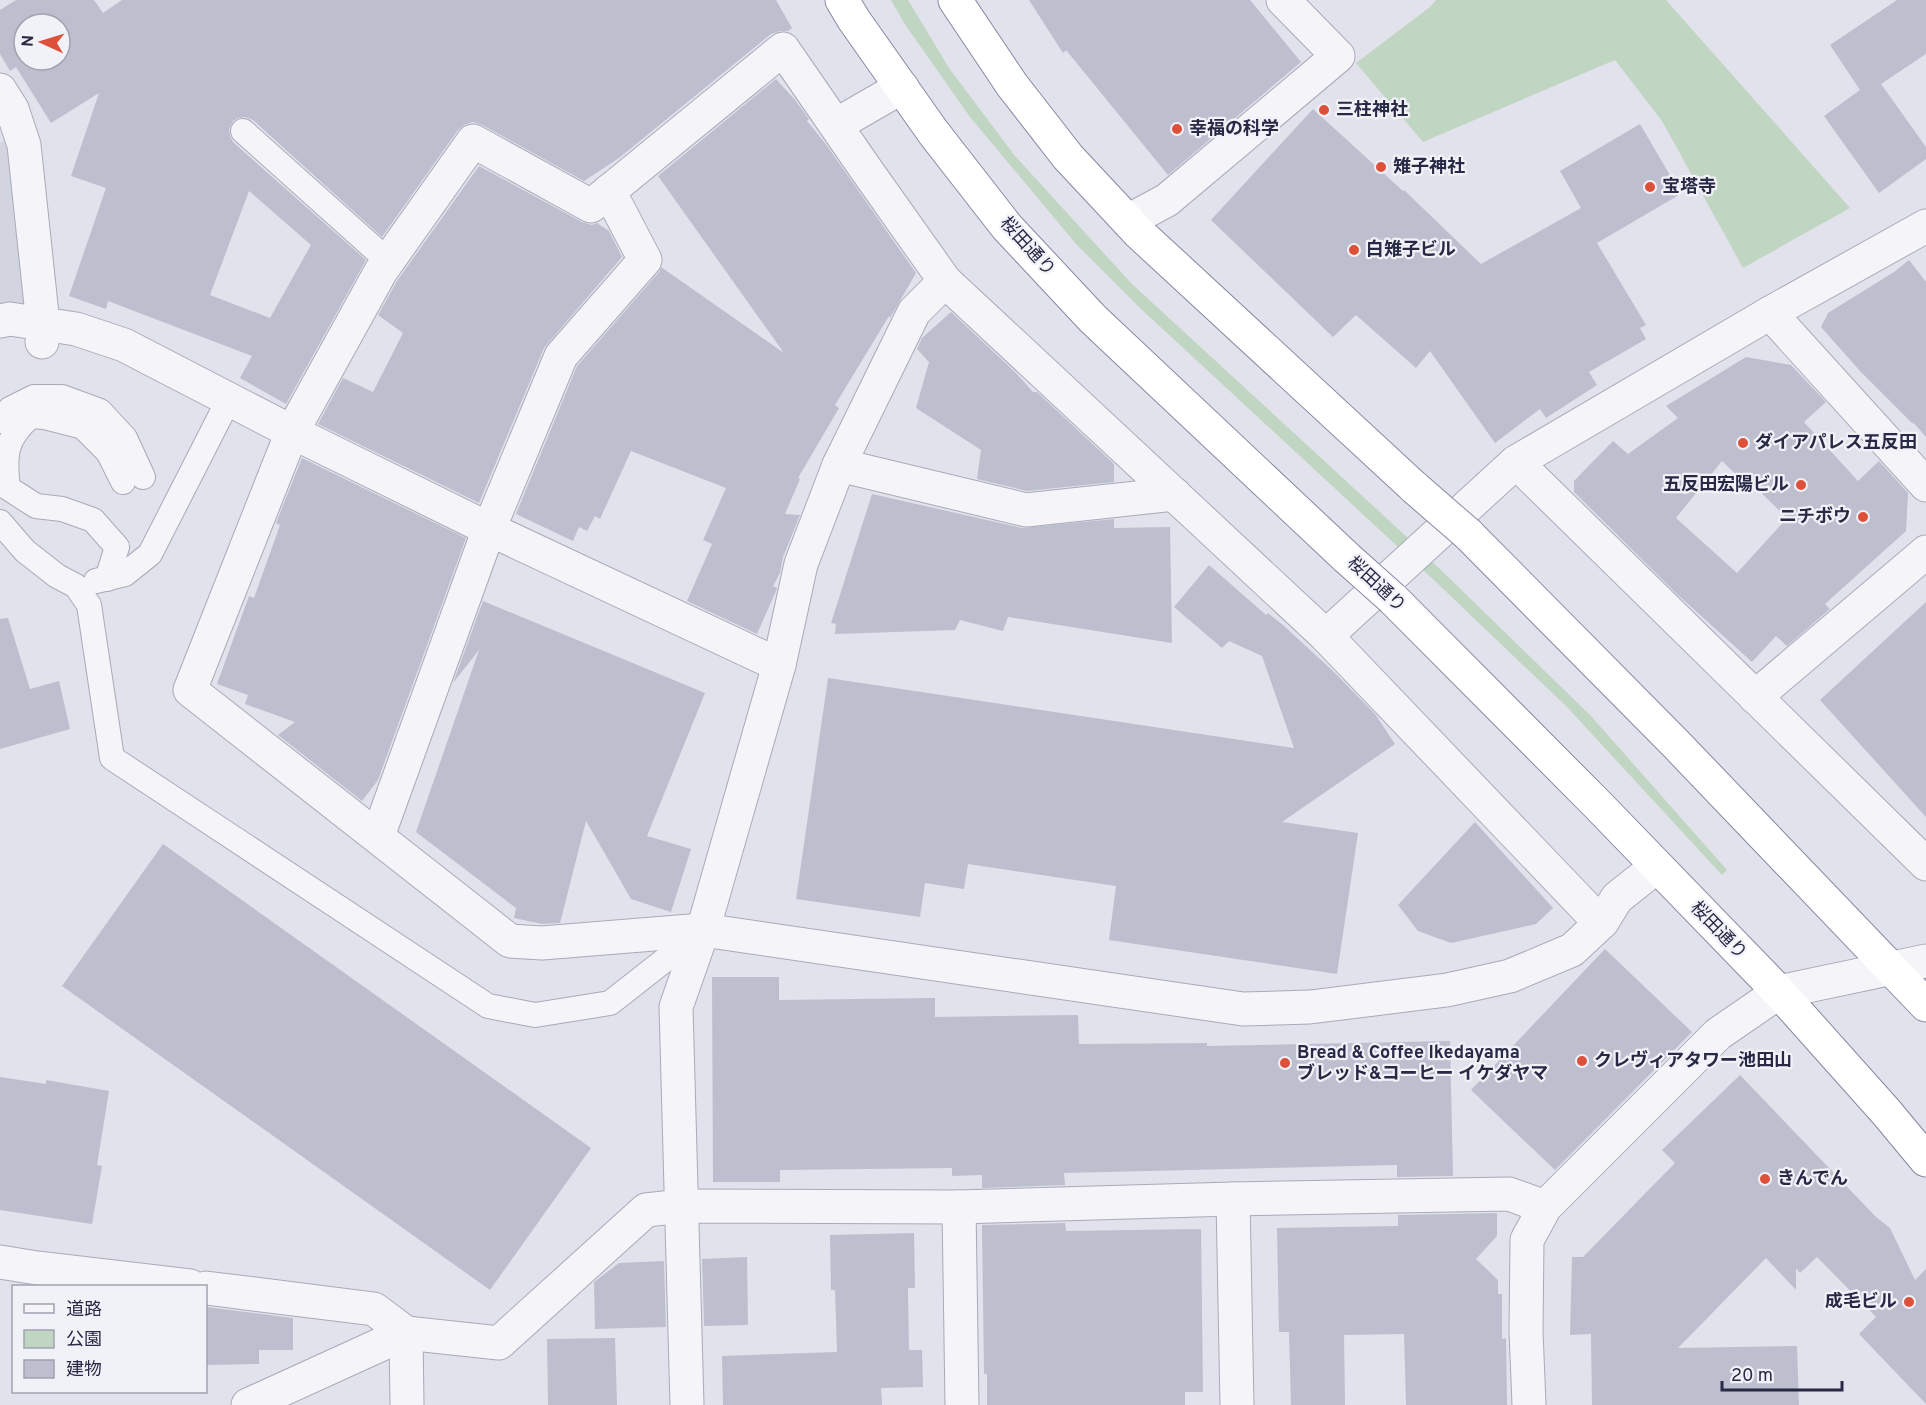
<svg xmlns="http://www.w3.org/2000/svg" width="1926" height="1405" font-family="Overpass,'Noto Sans JP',sans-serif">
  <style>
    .built { fill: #d2d4e0 }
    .green { fill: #c1d6c2 }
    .building { fill: #bdbfcf; fill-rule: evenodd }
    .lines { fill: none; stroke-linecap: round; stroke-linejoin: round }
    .service-casing { stroke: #a9aab9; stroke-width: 26 }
    .minor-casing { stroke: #a9aab9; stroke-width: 35 }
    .tertiary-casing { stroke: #a9aab9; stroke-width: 35 }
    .trunk-casing { stroke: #8689a3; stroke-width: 35 }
    .service { stroke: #f4f4f9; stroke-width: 24 }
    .minor { stroke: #f4f4f9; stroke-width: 33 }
    .tertiary { stroke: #f4f4f9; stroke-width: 33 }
    .trunk { stroke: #fff; stroke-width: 33 }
    .trunk-bridge-casing { stroke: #8689a3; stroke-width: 35; stroke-linecap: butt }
    .trunk-bridge { stroke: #fff; stroke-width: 33 }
    .poi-dot { fill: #dd5039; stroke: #f1f2f8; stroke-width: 2 }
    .labels { text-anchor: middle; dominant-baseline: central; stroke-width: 4.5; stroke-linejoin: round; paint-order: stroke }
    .poi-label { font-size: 18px; font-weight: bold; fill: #272945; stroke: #f1f2f8; text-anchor: start }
    .street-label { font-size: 18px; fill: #272945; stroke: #f1f2f8 }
  </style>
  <rect width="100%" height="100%" fill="#e1e2eb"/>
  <path class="built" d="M6,141l24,166 -30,-1v-163z"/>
  <g class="green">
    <path d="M891,0h17l41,68 66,88 117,128 276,254 183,178 136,154 -5,5 -155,-168 -130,-124 -297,-275 -64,-64 -106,-127 -66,-94z"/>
    <path d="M1436,0h230l184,208 -107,60 -81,-147 -47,-61 -192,82 -67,-79 74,-56z"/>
  </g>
  <g class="building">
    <path d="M16,0h78l9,13 19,-13h654l16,28 -4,3h-8l-9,3 -152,124 -35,23 -102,-56 -9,-3 -9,3 -6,5 -76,107 -129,-117 -8,-3 -7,1 -5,3 -4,8 1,7 3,6 133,118 -80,144 -46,-26 12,-22 -144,-55 -2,8 -37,-13 37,-108 -35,-12 28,-83 -48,30 -35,-56 -6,4 -10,-17v-44zM24,24h36v36h-36zM249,191l62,54 -41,73 -60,-23z"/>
    <path d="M1029,0h221l51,62 -133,113 -102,-125 -3,3z"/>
    <path d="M1897,0h29v54l-45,30 45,63v12l-47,34 -55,-77 36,-26 -30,-45z"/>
    <path d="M776,79l19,21 14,19 -2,2 18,22 91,130 -26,45 -1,-2 -54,89 4,3 -41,70 2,1 -15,35 15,1 -17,42 -3,16 -7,13 4,2 -1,3 -19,43 -70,-33 25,-57 -9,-4 23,-52 -95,-37 -31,68 -5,-3 -8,15 -8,-4 -6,14 -57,-27 61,-148 82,-94 2,-5 123,86 -126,-177z"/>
    <path d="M1313,109l90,82 1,-1 77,74 100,-56 -21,-37 80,-47 31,53 -3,-1 11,19 -82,48 49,82 -6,3 6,11 -57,33 8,13 -51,33 -6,-9 -45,34 -65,-92 -14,17 -60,-53 -23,22 -122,-117z"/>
    <path d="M479,166l103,56 10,3 5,-2 12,8 13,26 -78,91 -65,155 -161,-79 25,-46 30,14 30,-59 -25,-18 19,-34z"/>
    <path d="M1909,260l17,22v155l-13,-15v2l-53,-53 -39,-44 7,-14 66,-41z"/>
    <path d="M951,312l64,60 18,20h4l77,72v18l-87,9 -50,-12 4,-29 -65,-42 13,-46 -12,-13 5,-11z"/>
    <path d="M1746,357l45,8 35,37 -22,20 54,59 21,-20 29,32 -2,38 -81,73 5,5 -43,37 -11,-10 -24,26 -74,-67 -104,-103v-11l39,-40 15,13 50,-36 -12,-12zM1722,461l20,19 3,-3 42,41 -50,55 -61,-55z"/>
    <path d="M302,458l164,80 -88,242 -16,21 -84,-66 17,-13 -50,-18 3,-9 -31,-11 32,-88 5,2 26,-73 -4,-2z"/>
    <path d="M872,494l150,34 92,-9v9l56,-1 2,116 -164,-26 -5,14 -43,-11 -5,10 -120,4 1,-10 -5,-1z"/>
    <path d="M1209,565l57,50 2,-2 16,13 50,46 41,42 20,30 -113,78 76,11 -21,141 -228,-34 7,-54 -148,-22 -4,25 -39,-6 -5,34 -124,-18 32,-221 466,70 -32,-92 -33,-15 -7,7 -48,-41z"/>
    <path d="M483,601l222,92 -58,143 44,13 -20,63 -40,-13 -45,-78 -26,102 -18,1 -28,-6 2,-10 -100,-76 63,-182 -26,33z"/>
    <path d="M1926,602v215l-106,-117z"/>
    <path d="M8,618l22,71 29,-8 11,48 -70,20v-130z"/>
    <path d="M1475,822l78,86 -17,16 -85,19 -33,-12 -20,-26z"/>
    <path d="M163,844l428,304 -101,142 -428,-304z"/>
    <path d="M1605,949l87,83 -137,138 -84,-80z"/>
    <path d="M712,977h67v23l156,-2v19l143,-2 1,29 128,-1v3l243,-5 3,135 -56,1v-12l-333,8 1,12 -83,3v-13l-30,1v-8l-172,2v12h-67z"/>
    <path d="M1740,1075l136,142 14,11 25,52 11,-11v135l-67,-70 17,-17 -59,-60 -17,16 -4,-5v22l-30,-32 -88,90 119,-2 2,59h-207l-1,-71 -21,1 2,-78h11l92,-94 -13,-13z"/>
    <path d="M0,1077l46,7v-4l63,11 -12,74 5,1 -10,58 -92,-14z"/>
    <path d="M1497,1213v23l-21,23 22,21v14h4v45l4,-1 1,67h-101l-2,-71 -60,1 1,70h-54l-2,-73h-10l-2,-104 121,-2v-11z"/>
    <path d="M1065,1223l1,8 135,-2 2,163h-18v13h-198v-31h-3l-2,-149z"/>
    <path d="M914,1233l1,55h-7l1,62h13l1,37 -42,1 1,17h-159l-1,-49 115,-4 -2,-62h-4l-1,-55z"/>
    <path d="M747,1257l1,68 -44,1 -2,-67z"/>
    <path d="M664,1261l2,66 -71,2 -1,-47 25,-19z"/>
    <path d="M206,1307l87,11v32h-34v14l-53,1z"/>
    <path d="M615,1338l2,67h-69l-1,-66z"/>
  </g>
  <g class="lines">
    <g class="service-casing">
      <g id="service">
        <path d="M243,131l145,130"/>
        <path d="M0,421l10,-12 24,-12h28l38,14 25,27 18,39"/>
        <path d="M0,522l25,29 32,25 19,10 13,19 23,153 376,248 47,9 75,-12 93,-73"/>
        <path d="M107,579l10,-32 -24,-27 -31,-11 -26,-3 -28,-18c-4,-33 -3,-50 23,-72l13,1 39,10 25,25 15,30"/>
        <path d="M96,581l29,-7 25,-20 79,-155"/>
      </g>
    </g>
    <g class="minor-casing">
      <g id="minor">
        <path d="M0,90l12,19 12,36 19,179 -1,18"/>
        <path d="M836,125l66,-38"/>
        <path d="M1128,221l39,-21 171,-144 -55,-56"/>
        <path d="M945,281l-31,31 -75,153 187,45 148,-16"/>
        <path d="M1770,313l156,172"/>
        <path d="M1516,462l410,402"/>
        <path d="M1326,636l190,-174 254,-149 156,-87"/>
        <path d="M779,665l22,-101 38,-99"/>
        <path d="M1755,697l171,-145"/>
        <path d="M378,836l111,-307 72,-173 84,-96 -36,-69"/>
        <path d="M703,930l-161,13 -32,-2 -320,-251 102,-258 89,-161 92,-130 118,65 192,-157 82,119 80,113 381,355 265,277 11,9"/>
        <path d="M1233,1199l4,206"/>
        <path d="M959,1207l3,198"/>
        <path d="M0,1262l37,6 153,18"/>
        <path d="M206,1288l168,21 32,24 1,72"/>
        <path d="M248,1405l158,-72 93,10 147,-133 36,-4 277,1 274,-8 276,-5 36,13"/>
      </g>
    </g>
    <g class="tertiary-casing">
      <g id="tertiary">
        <path d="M0,321l10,-2 66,10 48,16 168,87 197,97 290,136 -76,265 -27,77 11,398"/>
        <path d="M703,930l540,79 67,-2 137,-17 63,-14 62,-26 30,-28 15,-24 39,-31"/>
        <path d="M1529,1405l-3,-74 1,-91 18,-33 173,-173 61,-42 147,-31"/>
      </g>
    </g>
    <g class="trunk-casing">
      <g id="trunk">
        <path d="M842,0l12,20 79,112 74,95 86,92 254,239"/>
        <path d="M955,0l57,85 56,72 71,76 276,255"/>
        <path d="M1468,534l207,209 251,262"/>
        <path d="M1393,599l204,205 182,188 108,121 39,47"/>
      </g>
    </g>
    <use href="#service" class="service"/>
    <use href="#minor" class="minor"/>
    <use href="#tertiary" class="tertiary"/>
    <use href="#trunk" class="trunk"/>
    <g class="trunk-bridge-casing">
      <g id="trunk-bridge">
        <path d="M1415,488l53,46"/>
        <path d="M1347,558l46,41"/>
      </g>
    </g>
    <use href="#trunk-bridge" class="trunk-bridge"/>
  </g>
  <g class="poi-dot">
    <circle cx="1324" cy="110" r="6"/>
    <circle cx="1177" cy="129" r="6"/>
    <circle cx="1381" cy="167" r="6"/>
    <circle cx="1650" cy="187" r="6"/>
    <circle cx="1354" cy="250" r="6"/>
    <circle cx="1743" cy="443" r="6"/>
    <circle cx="1801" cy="485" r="6"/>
    <circle cx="1863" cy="517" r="6"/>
    <circle cx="1582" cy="1061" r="6"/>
    <circle cx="1285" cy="1063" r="6"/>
    <circle cx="1765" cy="1179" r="6"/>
    <circle cx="1909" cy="1302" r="6"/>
  </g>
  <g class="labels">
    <g class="poi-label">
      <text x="1336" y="110">三柱神社</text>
      <text x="1189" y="129">幸福の科学</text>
      <text x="1393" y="167">雉子神社</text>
      <text x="1662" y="187">宝塔寺</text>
      <text x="1366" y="250">白雉子ビル</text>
      <text x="1755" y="443">ダイアパレス五反田</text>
      <text x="1789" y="485" text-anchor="end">五反田宏陽ビル</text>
      <text x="1851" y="517" text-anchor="end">ニチボウ</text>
      <text x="1297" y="1053">Bread &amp; Coffee Ikedayama<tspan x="1297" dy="21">ブレッド&amp;コーヒー イケダヤマ</tspan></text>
      <text x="1594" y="1061">クレヴィアタワー池田山</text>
      <text x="1777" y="1179">きんでん</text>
      <text x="1897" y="1302" text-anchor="end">成毛ビル</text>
    </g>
    <g class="street-label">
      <text transform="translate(1027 247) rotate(48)">桜田通り</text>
      <text transform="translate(1376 585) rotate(43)">桜田通り</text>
      <text transform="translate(1718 931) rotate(46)">桜田通り</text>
    </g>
  </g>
  <rect x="12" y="1285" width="195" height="108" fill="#f1f2f8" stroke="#a0a2b0" stroke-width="1.5"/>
  <rect x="24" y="1304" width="30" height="9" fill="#f4f4f9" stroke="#a0a2b0" stroke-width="1.5"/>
  <text x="66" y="1315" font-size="18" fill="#272945">道路</text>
  <rect x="24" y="1330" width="30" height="18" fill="#c1d6c2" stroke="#a0a2b0" stroke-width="1.5"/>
  <text x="66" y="1345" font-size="18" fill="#272945">公園</text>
  <rect x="24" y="1360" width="30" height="18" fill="#bdbfcf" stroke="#a0a2b0" stroke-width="1.5"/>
  <text x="66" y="1375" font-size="18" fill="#272945">建物</text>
  <g transform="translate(42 42) rotate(274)"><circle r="28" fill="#f1f2f8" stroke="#a0a2b0" stroke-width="1.5"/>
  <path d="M0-4.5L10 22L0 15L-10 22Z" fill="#dd5039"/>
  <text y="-9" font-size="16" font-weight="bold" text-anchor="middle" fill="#272945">N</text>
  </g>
  <path d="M1722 1381v9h120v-9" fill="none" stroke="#272945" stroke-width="3"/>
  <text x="1731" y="1381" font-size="18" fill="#272945" stroke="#f1f2f8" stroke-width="4.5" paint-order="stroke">20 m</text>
</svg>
